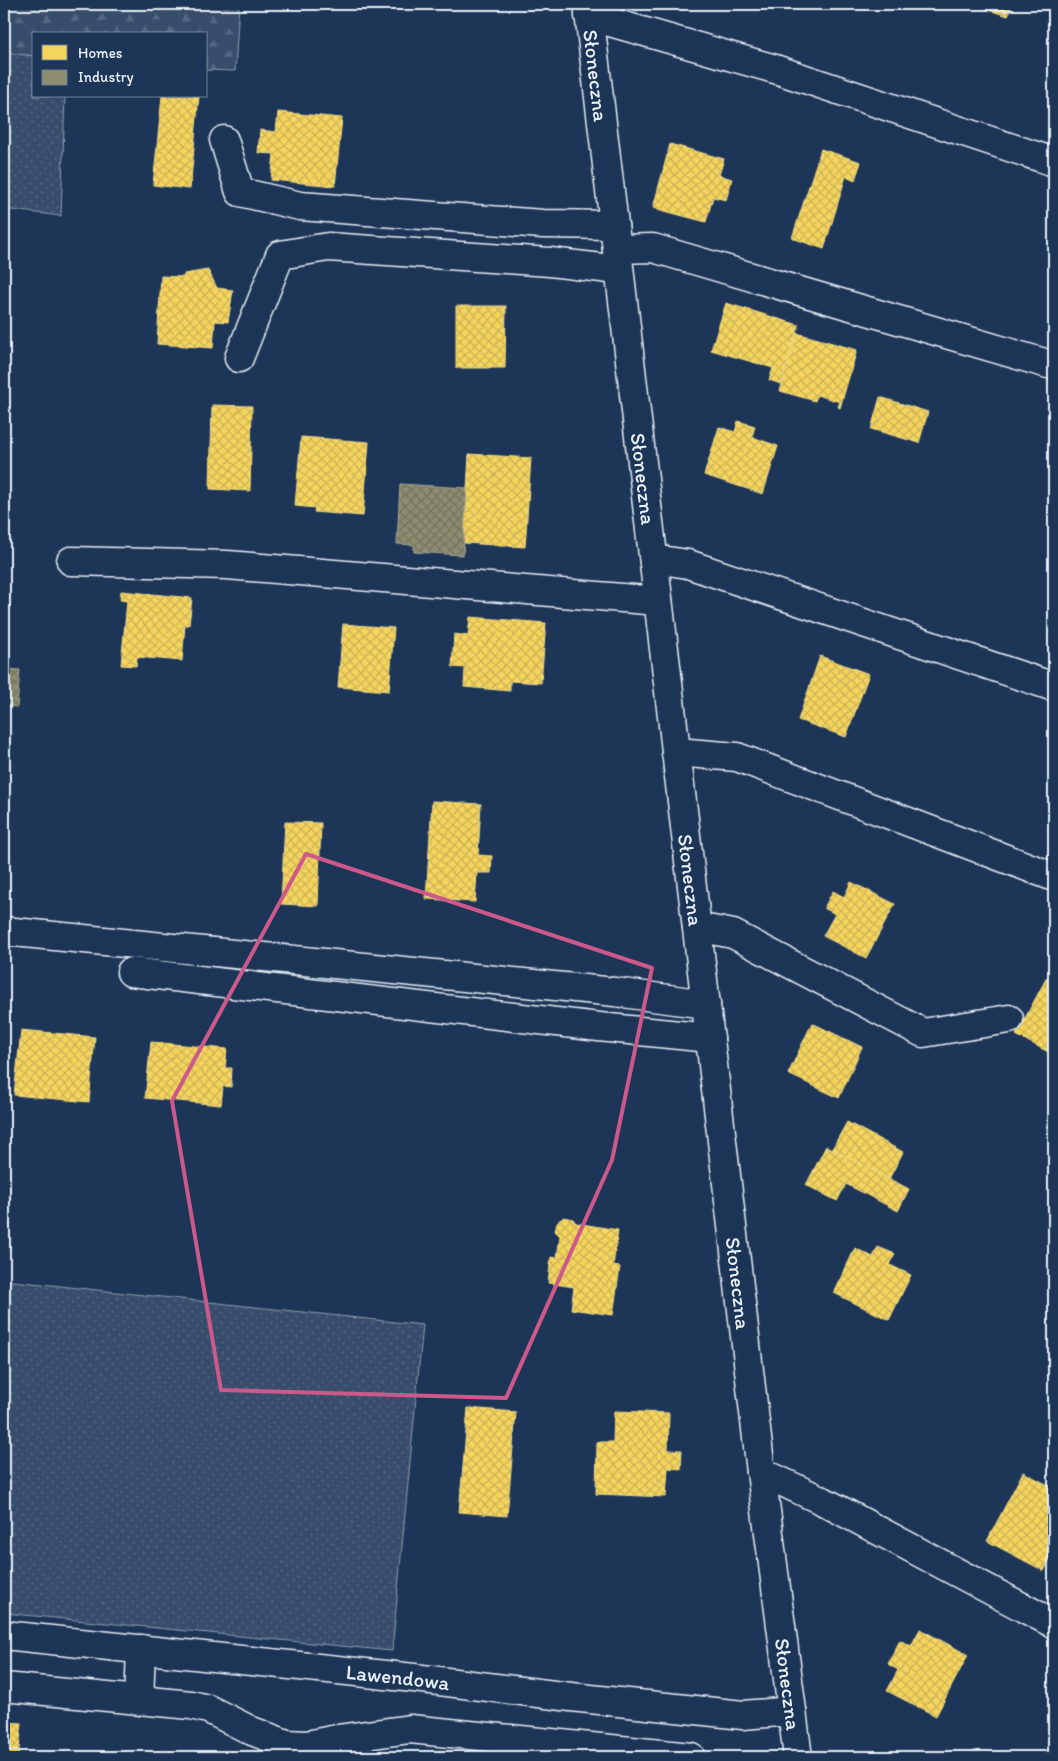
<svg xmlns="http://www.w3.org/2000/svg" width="1058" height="1761" font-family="Itim,sans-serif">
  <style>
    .grass { fill: url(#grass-dots); stroke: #909fb2 }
    .forest { fill: url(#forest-firs); stroke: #909fb2 }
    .homes { fill: url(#homes-cross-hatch); stroke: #f2dd8b }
    .industry { fill: url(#industry-cross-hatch); stroke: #a8aa97 }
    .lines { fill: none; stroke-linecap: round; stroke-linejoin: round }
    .minor-casing { stroke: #e8f1f8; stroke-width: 31 }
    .minor { stroke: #1d3557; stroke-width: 28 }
    .marked { fill: none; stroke: #cd598a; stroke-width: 4; stroke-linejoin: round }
    .labels { text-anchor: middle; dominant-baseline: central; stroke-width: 5; stroke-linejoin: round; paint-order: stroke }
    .street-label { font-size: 21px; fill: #e8f1f8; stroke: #1d3557 }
  </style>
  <defs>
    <pattern id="grass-dots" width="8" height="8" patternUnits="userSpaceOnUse" patternTransform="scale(1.25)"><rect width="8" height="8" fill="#374d6c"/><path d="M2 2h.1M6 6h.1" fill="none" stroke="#546782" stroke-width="1.8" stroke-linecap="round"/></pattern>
    <pattern id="forest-firs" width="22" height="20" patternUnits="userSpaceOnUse" patternTransform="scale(1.25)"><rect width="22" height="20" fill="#374d6c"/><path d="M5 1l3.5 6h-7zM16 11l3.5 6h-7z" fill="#546782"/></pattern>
    <pattern id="homes-cross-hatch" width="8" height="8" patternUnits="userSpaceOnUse" patternTransform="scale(1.25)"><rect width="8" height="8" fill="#f6d55c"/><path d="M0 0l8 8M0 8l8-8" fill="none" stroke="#cab258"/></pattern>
    <pattern id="industry-cross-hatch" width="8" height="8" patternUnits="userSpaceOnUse" patternTransform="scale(1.25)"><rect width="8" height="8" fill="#8c8c6e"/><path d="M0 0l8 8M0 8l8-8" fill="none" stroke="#747461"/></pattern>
  </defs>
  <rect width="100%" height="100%" fill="#1d3557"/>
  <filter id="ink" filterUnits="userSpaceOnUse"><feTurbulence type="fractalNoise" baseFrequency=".02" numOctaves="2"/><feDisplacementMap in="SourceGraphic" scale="10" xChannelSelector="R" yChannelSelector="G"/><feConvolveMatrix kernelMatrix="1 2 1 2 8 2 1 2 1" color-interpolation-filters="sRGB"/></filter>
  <g filter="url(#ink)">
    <g class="grass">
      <path d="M4,52l30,4v40h31l-4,120 -57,-7z"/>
      <path d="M4,1280l419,45 -31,326 -388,-38z"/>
    </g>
    <path class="forest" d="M4,4h235l-4,67 -29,-1v-36h-172v22l-30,-4z"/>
    <g class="homes">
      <path d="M969,4h43l-4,12z"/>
      <path d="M162,96h37l-9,93 -37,-4z"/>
      <path d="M278,112l64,6 -7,68 -64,-6 3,-26 -16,-1 2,-23 16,2z"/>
      <path d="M670,144l54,15 -5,16 13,4 -6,21 -13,-3 -7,25 -53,-14z"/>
      <path d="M821,149l40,13 -6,18 -9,-4 -22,73 -32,-11z"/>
      <path d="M208,270l9,18 16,2 -5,32 -13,-1 -2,27 -56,-4 4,-68 23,1v-3z"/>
      <path d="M726,303l73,22 -18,59 -12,-4 4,-12 -62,-18z"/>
      <path d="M456,306h50l-1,62h-49z"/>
      <path d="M797,333l60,17 -17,58 -2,-1 2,-5 -23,-7 -2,6 -35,-10z"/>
      <path d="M880,397l48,15 -9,31 -48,-14z"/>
      <path d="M212,405l40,1 -2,85 -40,-2z"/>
      <path d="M738,421l17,5 -3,11 26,9 -15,48 -59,-19 15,-48 16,5z"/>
      <path d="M301,437l68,5 -6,74 -49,-4 1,-4 -20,-2z"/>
      <path d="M469,454l62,4 -6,89 -61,-4z"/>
      <path d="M121,591l71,7 -3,27h-4l-3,36 -45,-4 -1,9 -15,-1 6,-64 -7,-1z"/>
      <path d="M470,617l76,6 -5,60 -31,-2v10l-46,-4 1,-19 -13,-1 2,-33 14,2z"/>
      <path d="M343,624l51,4 -5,63 -51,-4z"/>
      <path d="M820,656l49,18 -23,63 -48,-17z"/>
      <path d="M432,801l49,3 -3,51 14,1 -1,17h-14l-2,29 -49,-3z"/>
      <path d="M285,822l36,1 -3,83 -37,-2z"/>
      <path d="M851,882l44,22 -29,54 -43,-22 12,-22 -11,-6 9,-17 11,6z"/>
      <path d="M1047,977l7,4v74l-38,-20z"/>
      <path d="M812,1023l50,24 -23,51 -51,-24z"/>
      <path d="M21,1030l74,7 -6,65 -75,-7z"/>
      <path d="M151,1042l76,7 -2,19h7l-1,19 -8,-1 -2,19 -76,-7z"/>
      <path d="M847,1122l56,30 -14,27 -57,-30z"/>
      <path d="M826,1146l83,43 -11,22 -52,-27 -9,17 -31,-16z"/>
      <path d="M564,1217l9,2 3,4 42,7 -5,36 7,1 -7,48 -42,-6 3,-22 -26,-4 3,-26 6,1 3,-22 -5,-5 2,-9z"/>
      <path d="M878,1247l17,7 -5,11 21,10 -22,45 -55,-27 21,-45 18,9z"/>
      <path d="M468,1408l48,4 -9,104 -48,-4z"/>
      <path d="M614,1411l55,2 -1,37h14l-1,19 -13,-1 -2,29 -70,-3 1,-52h16z"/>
      <path d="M1023,1472l31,16v63l-10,20 -57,-30z"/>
      <path d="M920,1629l48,26 -32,61 -49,-25 11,-21 -10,-6 12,-24 11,6z"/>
      <path d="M4,1722l18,1 -4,34h-14z"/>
    </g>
    <g class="industry">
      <path d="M400,484l67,4 -4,67 -49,-3v-7l-17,-1z"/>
      <path d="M4,669l16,1 -3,37 -13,-1z"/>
    </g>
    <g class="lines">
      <g class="minor-casing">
        <g id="minor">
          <path id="s1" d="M588,4l173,1468 37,285"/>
          <path d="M589,16l186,53 279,93"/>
          <path d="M224,140l16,52 60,14 243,18 71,1"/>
          <path d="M617,249l36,-1 395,116"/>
          <path d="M239,358l41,-103 48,-8 222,15 69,8"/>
          <path d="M71,561l156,4 431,36"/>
          <path d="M654,561h14l20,3 366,123"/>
          <path d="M676,752l61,5 317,120"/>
          <path d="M697,927l36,7 190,99 86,-14"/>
          <path d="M4,931l611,61 91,12"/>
          <path d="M131,972l468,55 111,11"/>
          <path d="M761,1472l62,29 231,123"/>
          <path id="s2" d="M4,1635l410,43 157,19 172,18 49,-4"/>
          <path d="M4,1687l187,18 17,4 44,22 35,13 20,1 30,-6 73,-10 281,28"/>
          <path d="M139,1701l2,-52"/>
        </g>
      </g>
      <use href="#minor" class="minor"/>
    </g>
  </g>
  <path class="marked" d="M306,854l346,114 -40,192 -106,238 -285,-8 -49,-289z"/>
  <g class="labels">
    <g class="street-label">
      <text stroke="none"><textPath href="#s1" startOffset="72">Słoneczna</textPath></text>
      <text stroke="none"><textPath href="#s1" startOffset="478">Słoneczna</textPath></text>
      <text stroke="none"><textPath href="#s1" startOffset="882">Słoneczna</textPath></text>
      <text stroke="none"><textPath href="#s1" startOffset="1288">Słoneczna</textPath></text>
      <text stroke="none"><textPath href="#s2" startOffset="396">Lawendowa</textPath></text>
      <text stroke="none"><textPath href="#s1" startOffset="1692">Słoneczna</textPath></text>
    </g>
  </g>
  <rect width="1058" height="1761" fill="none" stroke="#1d3557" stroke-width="20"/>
  <rect x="10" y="10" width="1038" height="1741" fill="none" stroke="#e8f1f8" stroke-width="2" filter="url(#ink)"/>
  <rect x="32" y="32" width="175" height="65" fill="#1d3557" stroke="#6e8097"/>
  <rect x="42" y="45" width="25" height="15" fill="#f6d55c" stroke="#6e8097"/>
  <text x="78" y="58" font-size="15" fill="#e8f1f8">Homes</text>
  <rect x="42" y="70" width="25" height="15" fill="#8c8c6e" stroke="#6e8097"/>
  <text x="78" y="82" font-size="15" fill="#e8f1f8">Industry</text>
</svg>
